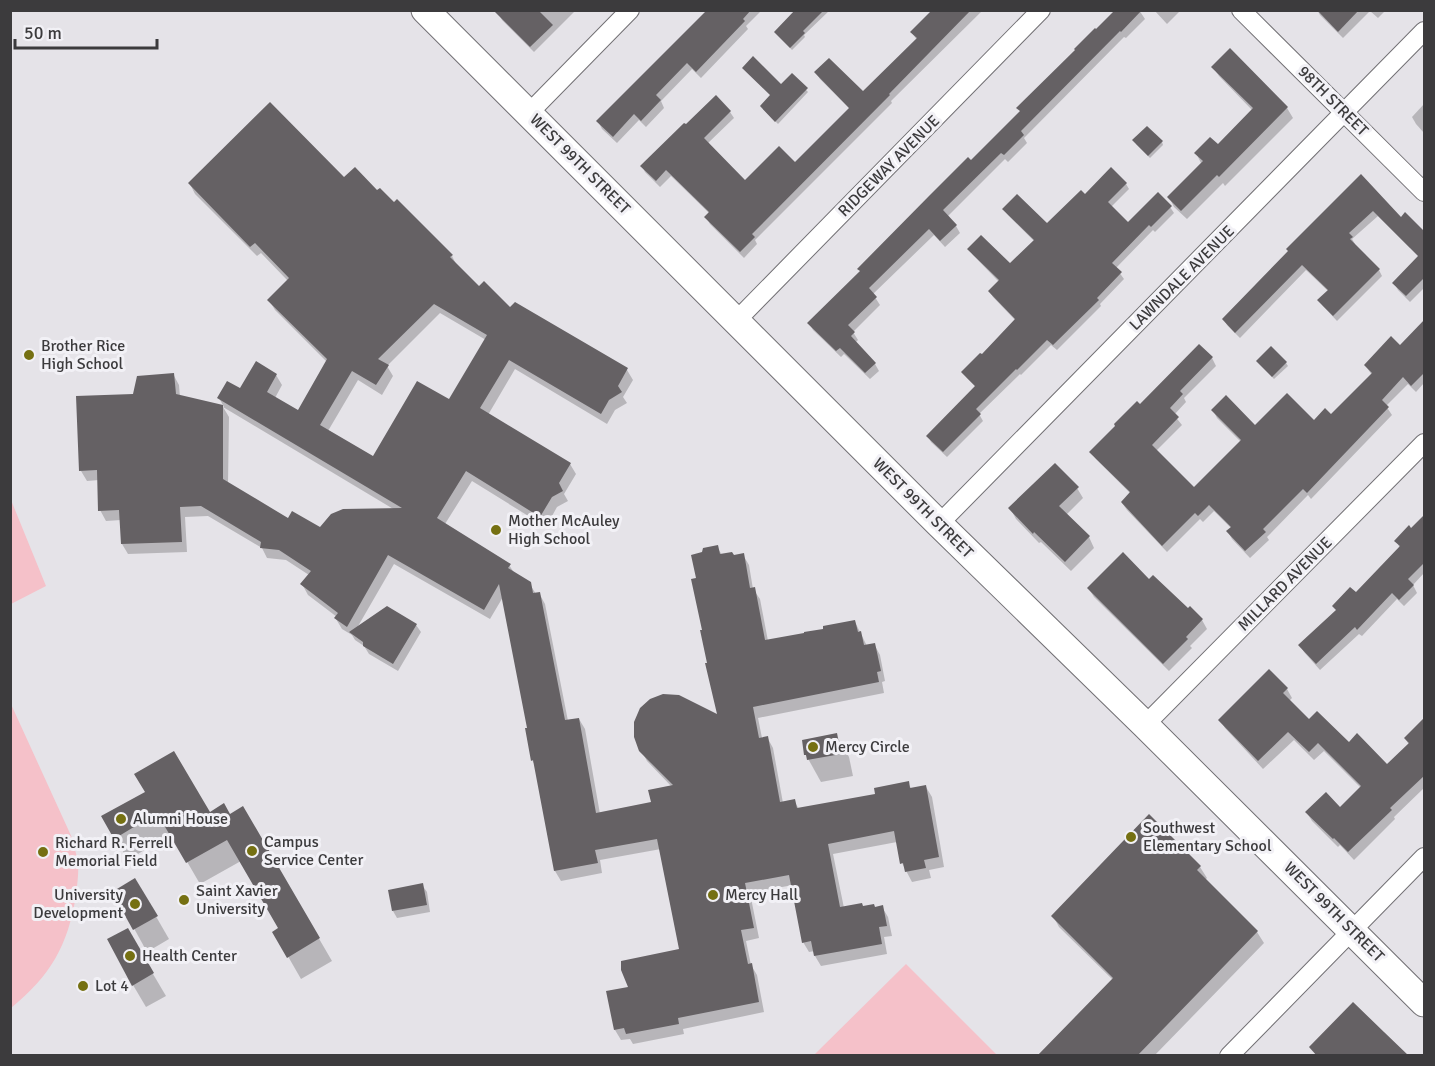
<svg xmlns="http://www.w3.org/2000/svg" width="1435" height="1066" font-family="Signika,sans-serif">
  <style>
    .green { fill: #f5c1c9 }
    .shadow { fill: #0003; fill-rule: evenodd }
    .building { fill: #656164; fill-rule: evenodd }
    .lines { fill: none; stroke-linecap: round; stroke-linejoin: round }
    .street-casing { stroke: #727074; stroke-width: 20 }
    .secondary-casing { stroke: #727074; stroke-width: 29 }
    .street { stroke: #fff; stroke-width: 18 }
    .secondary { stroke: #fff; stroke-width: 27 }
    .poi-dot { fill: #757012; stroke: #f2f1f6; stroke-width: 2 }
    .labels { text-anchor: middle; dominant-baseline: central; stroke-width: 6; stroke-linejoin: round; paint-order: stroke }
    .street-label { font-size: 16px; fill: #3c3b3d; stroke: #f2f1f6 }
    .poi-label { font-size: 16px; fill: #3c3b3d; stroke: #f2f1f6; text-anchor: start }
  </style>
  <rect width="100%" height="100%" fill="#e5e3e8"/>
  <g class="green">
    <path d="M11,500l35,86 -35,18h-1z"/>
    <path d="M10,702l63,138c1,8 4,15 5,23 1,10 -1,22 -2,32 -8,51 -26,81 -65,113z"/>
    <path d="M906,964l91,91h-183z"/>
  </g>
  <g class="shadow">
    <path d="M503,10h73l-42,42 -32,-32 -3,-6z"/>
    <path d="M706,10h56l-16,16 2,3 -47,49 -9,-9 -31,32 3,7 -18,19 -7,-7 -22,23 -15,-14 -4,-8 109,-108z"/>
    <path d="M798,10h32l-26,25 1,2 -13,13 -14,-15z"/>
    <path d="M934,10h49l-92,91 1,2 -137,137 2,4 -13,14 -34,-34 -4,-7 4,-3 -39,-38 -11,11 -15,-15 -3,-6 88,-54 4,6 -27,26 38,38 50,-18 55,-55 -30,-30 -4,-6 47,21 54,-54 -5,-7z"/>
    <path d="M1139,10l6,9 -19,19 -2,-1 -100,101 3,5 -19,19 -3,-3 -58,58 9,9 4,7 -15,14 -11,-12 -61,59 7,11 -27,27 5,8 -3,3 20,21 4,7 -9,8 -26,-25 -3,3 -28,-27 -4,-7 162,-161z"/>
    <path d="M1154,10h27l-14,14z"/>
    <path d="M1317,10h69l-8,8 -8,-7 -27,27 -23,-23z"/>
    <path d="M1230,50l57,58 6,10 -68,68 -2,-3 -36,36 -13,-12 -5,-10 32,-34 -5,-10 22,-6 35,-36 -34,-35 -6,-9z"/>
    <path d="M792,75l16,17 -30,32 -15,-15 8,-13z"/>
    <path d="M1424,104v29l-8,-9 -4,-7z"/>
    <path d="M1162,142l1,3 -13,13 -14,-14z"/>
    <path d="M1361,176l40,43 22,16 -13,13 -32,-32 -26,23 3,5 -1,1 25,25 3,6 -45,45 -14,-15 -4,-6 9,-9 -22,-21 -66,68 -13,-13 -3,-6z"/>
    <path d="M344,180l33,12 75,64 5,10 22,22 31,21 117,61 6,10 -10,17 4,6 -12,7 -8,14 -92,-55 -27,46 82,49 6,10 -12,20 4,7 -11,6 -11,20 -74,-46 -27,43 64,41 6,9 14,9 7,11 3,-1 6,11 23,117 11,-2 6,10 15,85 53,-11 19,-16 -25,-26 -6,-11 78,-33 -16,-86 -5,-51 19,-33 5,8 12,2 9,-2 6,10 4,24 7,10 8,42 38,-6 49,-13 12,24 7,-2 6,11 5,26 -3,1 2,11 -126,25 4,20 5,-1 6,11 10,55 11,-2 5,8 78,-14 31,-12 4,7 14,-3 6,10 12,70 -15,3 2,8 -19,4 -10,-19 -5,-21 -64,12 11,54h31l7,-1 6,10 4,19 -8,1 3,17 -66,12 -6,-10v-5l-6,1 -6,-10 -10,-57 -43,8 9,45 -13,3 5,24 6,10 7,37 -81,17 1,5 -51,10 -3,-5 -9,1 -6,-10 -7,-38 22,-4 50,-37 -19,-102 -61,11 2,13 -41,8 -6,-10 -20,-106 -3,-5 -3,-31 -26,-132 -13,22 -96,-55 -37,64 59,-3 5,7 -23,39 -29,-17 -5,-8 -9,-6 -3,-5 -10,-6 -6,-10 1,-2 -29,-22 -6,-11 7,-9 -23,-15 -19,-2 -5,-10 -54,-32 -23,1 2,35 -59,2 -6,-10 -1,-24 -15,1 -6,-11 -1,-30 -12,1 -6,-10 53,-76 39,-21 6,11 1,12 44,10 -5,-9 57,-23 6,10 -7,13 23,14 29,-50 -52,-52 -6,-10 19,-19 -27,-28 -4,3 -62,-62 -5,-10zM440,313l46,27 -37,62 -75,56 -46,-27 30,-51 24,15 11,-19 -6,-10zM223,407l172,103 -75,19 -31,-9 -61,-36 1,-67z"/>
    <path d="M1126,184l3,5 -18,18 17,17 42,-17 4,6 -19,19 -2,-2 -37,38 8,11 -24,25 1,2 -44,44 -6,-5 -30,30 -1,-1 -41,40 4,7 -36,36 -16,-15 -3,-6 48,-49 -9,-9 -4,-6 19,-16 34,-35 -23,-24 -4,-6 10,-9 -26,-27 -4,-6 41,16 24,-24 -26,-26 -4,-5 43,15 38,-29z"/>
    <path d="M1424,251v37l-14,14 -12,-12 -4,-7z"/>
    <path d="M1424,321v62l-8,9 -8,-8 -22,22 6,9 -81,84 -3,-4 -41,42 2,3 -19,18 -18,-19 -4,-7 4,-3 -18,-18 -11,11 -3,-3 -33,33 -40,-42 -5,-7 9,-9 -35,-35 -5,-7 49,-46 59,-60 13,12 4,8 -32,32 2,4 -12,13 8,10 -26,26 38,38 47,-47 -24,-24 -4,-8 42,17 59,-5 17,-6 41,-41 -7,-10 35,-18z"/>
    <path d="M1286,363l2,3 -14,13 -14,-15z"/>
    <path d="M1077,488l6,10 -17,17 23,22 5,11 -23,23 -30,-29 -2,1 -23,-24 -6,-11z"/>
    <path d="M1424,516v57l-11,12 4,8 -13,13 -7,-7 -35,37 -3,-2 -39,36 -16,-18 -4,-7 56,-51 44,-46 -4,-7 15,-11z"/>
    <path d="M1149,581l39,29 2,-2 12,12 5,9 -17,17 2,2 -23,23 -75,-74 -5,-8z"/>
    <path d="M1287,689l5,9 -3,3 20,20 78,45 22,-21 -4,-7 19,-20v70l-30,29 1,2 -41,41 -14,-15 -2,2 -26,-26 -5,-8 33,-4 21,-21 -37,-37 -10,9 -20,-20 -31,29 -38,-41 -5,-8z"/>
    <path d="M836,735l13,22 4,19 -32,6 -15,-27z"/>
    <path d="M147,792l62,22 21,1 13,-7 89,153 -31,18 -27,-47 6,-3 -39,-68 -41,23 -29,-50 -43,26 -25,-43z"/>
    <path d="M1200,867l7,11 -2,2 52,52 7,11 -110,113h-115l74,-76 -54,-53 -6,-11z"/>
    <path d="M135,880l34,59 -22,13 -33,-60z"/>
    <path d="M422,885l5,7 3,20 -33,6 -4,-7z"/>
    <path d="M127,930l39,66 -20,11 -13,-22z"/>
  </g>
  <g class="building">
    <path d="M493,10h45l15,15 -23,22z"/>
    <path d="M707,10h44l-8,9 2,2 -49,51 -9,-9 -31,32 5,5 -20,21 -7,-7 -21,23 -17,-16z"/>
    <path d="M795,10h29l-21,21 2,2 -15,15 -16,-16z"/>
    <path d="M932,10h39l-82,84 1,1 -138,139 3,3 -15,15 -36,-35 5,-5 -43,-42 -10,11 -16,-15 44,-43 2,1 30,-29 15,16 -27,27 41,42 34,-34 16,16 54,-54 -35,-36 15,-14 34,33 54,-53 -7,-6z"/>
    <path d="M1115,10h27l-21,22 -1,-1 -99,100 3,4 -20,20 -3,-2 -58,57 14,15 -17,16 -11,-12 -60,59 8,9 -29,28 7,7 -4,4 25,27 -11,10 -25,-25 -4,3 -29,-28 53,-52 -3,-2 72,-73 39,-39 3,3 49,-49 -4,-3 59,-58 -1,-1 21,-21 1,1z"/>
    <path d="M1317,10h42l-21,22z"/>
    <path d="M1230,48l58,59 -69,70 -2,-2 -36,36 -14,-14 36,-36 -9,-8 16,-16 8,7 35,-36 -42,-41z"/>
    <path d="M753,56l28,28 11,-11 16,15 -33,34 -15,-16 10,-11 -28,-27z"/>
    <path d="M270,102l74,75 11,-10 22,23 3,-2 14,14 3,-3 56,56 -3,2 29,29 5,-5 26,26 5,-5 113,66 -10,18 4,6 -13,8 -8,14 -92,-54 -29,48 91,55 -12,20 4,8 -11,6 -12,20 -74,-46 -29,47 74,46 -3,4 23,14 2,11 7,-1 25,128 14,-2 17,95 55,-11 -3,-12 25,-5 -34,-34 -5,-14v-15l6,-14 10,-9 13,-5 16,1 38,19 -12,-51h2l-7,-33h2l-11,-51 5,-1 -5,-23 11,-3 1,-4 15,-3 2,9 12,-2 2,3 10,-2 6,35 5,-1 10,53 39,-7v-1l19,-3v-3l32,-6 3,12 3,-1 3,14 11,-2 6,28 -4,1 2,10 -126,25 6,31 9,-2 12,66 15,-3 2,9 78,-14 -1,-6 35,-7 1,7 16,-3 13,72 -15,3 2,8 -21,4 -2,-9 -3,1 -6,-33 -66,13 12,63 22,-4 1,3 11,-2 1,3 8,-2 4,21 -8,1 3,17 -68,12 -3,-15 -9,2 -13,-68 -44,8 9,45 -13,2 7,34 4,-1 7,39 -81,16 1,6 -53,10 -2,-6 -10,2 -8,-39 22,-4 -7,-17v-9l58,-12 -22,-110 -62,11 3,13 -44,8 -21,-111 -2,1 -6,-33h2l-28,-144 -15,26 -96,-55 -41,72 -13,-9 4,-5 -38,-29 11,-13 -32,-21 -19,-2 1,-6 -60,-36 -21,1 2,35 -61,2 -2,-34 -21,1 -1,-41 -18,1 -3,-75 57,-2 4,-18 37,-3 2,21 47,11v74l65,39 4,-7 28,16 11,-13 12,-5 59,-1 -185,-110 10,-17 13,7 16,-27 21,13 -10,18 31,18 29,-51 -60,-59 22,-22 -34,-35 -5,4 -62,-64zM434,304l53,31 -38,64 -32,-18 -44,75 -53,-31 32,-54 24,14 13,-20 -11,-6z"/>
    <path d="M1147,126l16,15 -15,15 -16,-16z"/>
    <path d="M1111,167l16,16 -19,19 20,20 30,-30 14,14 -21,21 -2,-2 -37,38 10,9 -25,26 2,2 -46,45 -6,-5 -30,30 -1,-1 -40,40 5,5 -38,38 -17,-16 49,-50 -14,-14 19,-19 2,1 33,-35 -27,-28 11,-11 -32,-31 14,-14 29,28 24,-23 -32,-31 15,-15 30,29 34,-33 4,4z"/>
    <path d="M1361,174l40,43 4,-5 20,20v45l-19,19 -14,-13 26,-27 -45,-45 -24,22 4,4 -3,2 30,30 -47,47 -16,-16 11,-10 -26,-25 -67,68 -13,-14 66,-68 -2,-2z"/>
    <path d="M1425,319v53l-14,14 -8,-9 -21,23 7,7 -82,86 -4,-4 -40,40 3,3 -21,19 -19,-20 5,-4 -22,-22 -11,11 -3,-3 -33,33 -41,-44 9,-10 -41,-40 26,-26 -1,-2 23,-23 3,3 59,-60 14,13 -33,34 3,3 -13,14 9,9 -27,28 42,42 47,-47 -30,-30 15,-15 29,30 32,-32 27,27 11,-12 6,6 41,-41 -8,-8 27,-29 9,9z"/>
    <path d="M1271,346l16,16 -15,15 -16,-16z"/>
    <path d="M1055,463l24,24 -20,19 31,30 -25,26 -31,-30 -1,2 -25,-26z"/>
    <path d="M1425,514v48l-17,17 6,6 -15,15 -7,-7 -35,37 -2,-3 -39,37 -18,-19 38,-35 -4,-4 18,-19 6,5 44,-46 -6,-5 15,-16 2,3z"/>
    <path d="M1123,552l26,27 4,-4 35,33 2,-2 13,13 -17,18 2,2 -25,25 -76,-76z"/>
    <path d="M387,606l30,18 -24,40 -30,-18v-4l-14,-10z"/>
    <path d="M1269,669l19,19 -5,5 26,26 8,-8 32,31 8,-9 30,31 22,-21 -5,-5 21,-21v58l-35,33 2,2 -44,42 -14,-14 -1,1 -28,-27 21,-20 14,15 21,-21 -43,-43 -9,9 -21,-20 -30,29 -40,-41z"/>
    <path d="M837,733l4,21 -34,6 -1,-5h-2l-2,-15z"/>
    <path d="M174,751l36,61 14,-9 6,11 13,-8 77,132 -33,20 -15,-26 6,-4 -51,-88 -41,23 -29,-50 -43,26 -13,-23 44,-24 -11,-18z"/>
    <path d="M1149,814l52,52 -4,4 61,61 -121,125h-100l76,-78 -62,-62z"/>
    <path d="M135,878l23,38 -25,14 -21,-38z"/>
    <path d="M423,883l4,22 -35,6 -4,-21z"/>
    <path d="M128,928l26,45 -22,13 -25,-47z"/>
    <path d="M1353,1002l31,30 25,24h-92l-8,-9z"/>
  </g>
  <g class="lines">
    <g class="street-casing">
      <g id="street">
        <path d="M1241,10l183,182"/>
        <path d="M529,113l101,-103"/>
        <path d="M736,321l305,-311"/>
        <path d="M939,524l485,-493"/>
        <path d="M1145,725l279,-282"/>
        <path d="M1229,1056l195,-199"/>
      </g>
    </g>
    <g class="secondary-casing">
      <path id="secondary" d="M425,10l514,514 206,201 279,278"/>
    </g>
    <use href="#street" class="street"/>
    <use href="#secondary" class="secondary"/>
  </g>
  <g class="poi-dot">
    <circle cx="29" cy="355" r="6"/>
    <circle cx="496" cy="530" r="6"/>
    <circle cx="813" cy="747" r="6"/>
    <circle cx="121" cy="819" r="6"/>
    <circle cx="1131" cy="837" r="6"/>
    <circle cx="252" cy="851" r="6"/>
    <circle cx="43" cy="852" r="6"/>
    <circle cx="713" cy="895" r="6"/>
    <circle cx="184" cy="900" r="6"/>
    <circle cx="135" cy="904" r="6"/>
    <circle cx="130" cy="956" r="6"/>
    <circle cx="83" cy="986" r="6"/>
  </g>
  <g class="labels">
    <g class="street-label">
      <text transform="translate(1333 101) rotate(45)">98TH STREET</text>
      <text transform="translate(580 164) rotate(45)">WEST 99TH STREET</text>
      <text transform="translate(889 166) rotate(-45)">RIDGEWAY AVENUE</text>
      <text transform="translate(1182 278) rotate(-45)">LAWNDALE AVENUE</text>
      <text transform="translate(923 508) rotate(45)">WEST 99TH STREET</text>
      <text transform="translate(1285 584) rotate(-45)">MILLARD AVENUE</text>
      <text transform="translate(1334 912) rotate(45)">WEST 99TH STREET</text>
    </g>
    <g class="poi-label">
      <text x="41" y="346">Brother Rice<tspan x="41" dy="18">High School</tspan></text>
      <text x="508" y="521">Mother McAuley<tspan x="508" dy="18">High School</tspan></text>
      <text x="825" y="747">Mercy Circle</text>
      <text x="133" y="819">Alumni House</text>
      <text x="1143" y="828">Southwest<tspan x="1143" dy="18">Elementary School</tspan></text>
      <text x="264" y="842">Campus<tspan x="264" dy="18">Service Center</tspan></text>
      <text x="55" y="843">Richard R. Ferrell<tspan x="55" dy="18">Memorial Field</tspan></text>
      <text x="196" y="891">Saint Xavier<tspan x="196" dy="18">University</tspan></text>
      <text x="123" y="895" text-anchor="end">University<tspan x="123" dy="18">Development</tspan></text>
      <text x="725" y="895">Mercy Hall</text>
      <text x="142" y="956">Health Center</text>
      <text x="95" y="986">Lot 4</text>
    </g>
  </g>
  <rect width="1435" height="1066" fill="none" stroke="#3c3b3d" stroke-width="24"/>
  <path d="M15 39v9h142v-9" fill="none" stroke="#3c3b3d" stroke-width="3"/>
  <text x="24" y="39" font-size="18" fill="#3c3b3d" stroke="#f2f1f6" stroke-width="4.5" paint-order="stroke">50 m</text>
</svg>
